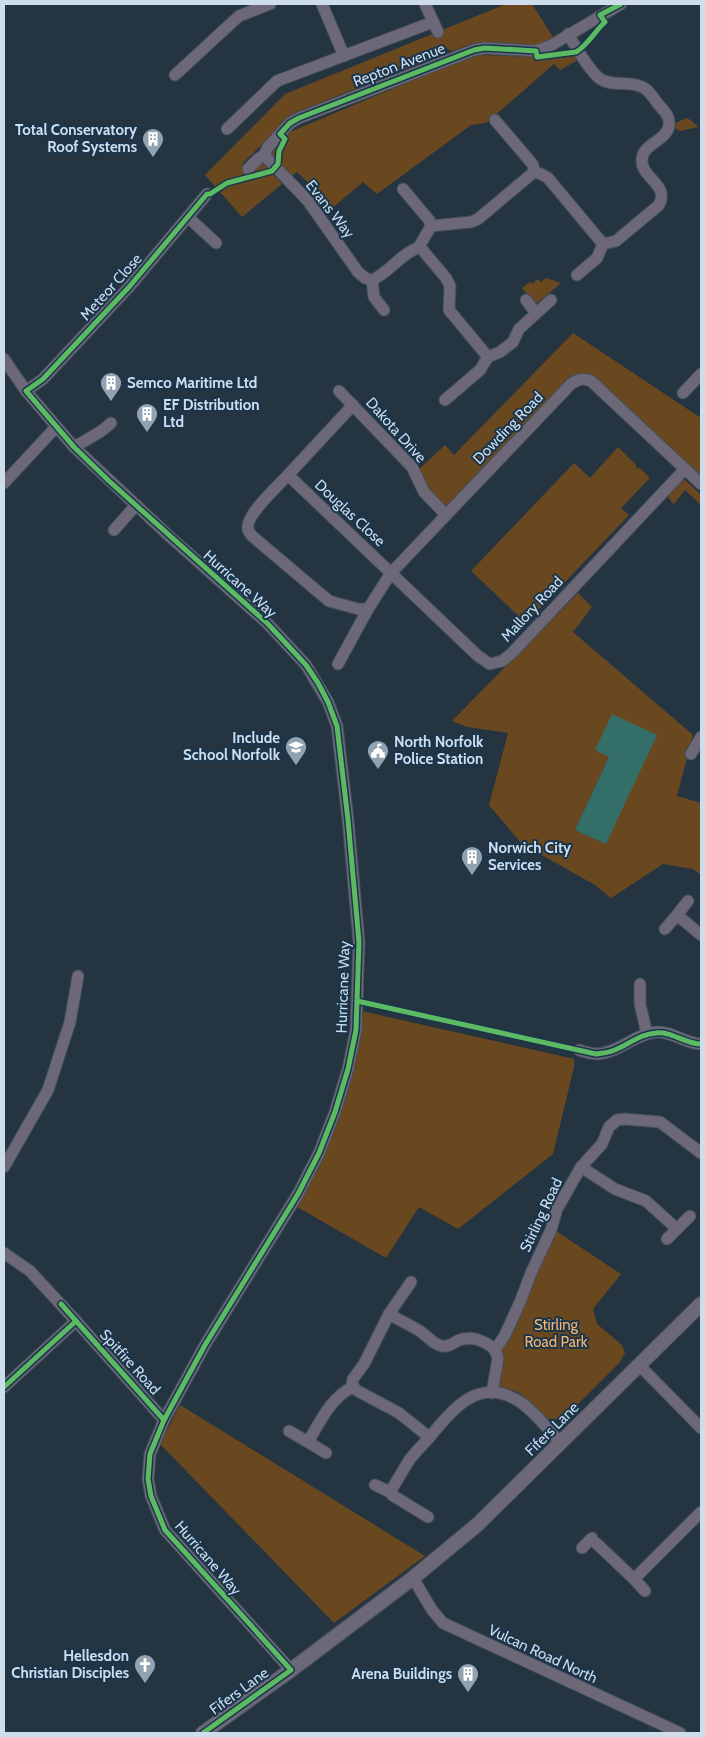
<svg xmlns="http://www.w3.org/2000/svg" width="705" height="1737" font-family="Cabin,sans-serif">
  <style>
    .green { fill: #6a481f; fill-rule: evenodd }
    .water { fill: #346e69 }
    .lines { fill: none; stroke-linecap: round; stroke-linejoin: round }
    .minor-casing { stroke: #424f5a; stroke-width: 13 }
    .tertiary-casing { stroke: #424f5a; stroke-width: 16 }
    .minor { stroke: #6c6877; stroke-width: 11 }
    .tertiary { stroke: #6c6877; stroke-width: 14 }
    .cycleway-casing { stroke: #1a354c; stroke-width: 8 }
    .cycleway { stroke: #5cba63; stroke-width: 5 }
    .labels { text-anchor: middle; dominant-baseline: central; stroke-width: 4; stroke-linejoin: round; paint-order: stroke }
    .street-label { font-size: 15px; fill: #cdddeb; stroke: #1a354c }
    .poi-label { font-size: 15px; font-weight: bold; fill: #cdddeb; stroke: #1a354c; text-anchor: end }
    .park-label { font-size: 15px; fill: #f8b570; stroke: #1a354c }
  </style>
  <rect width="100%" height="100%" fill="#253441"/>
  <g class="green">
    <path d="M506,4h26l21,33 -12,7 -11,2 -59,-2 -19,7 -8,-4 -6,9 -144,57 -52,51 6,5 8,-5h8l18,20 -40,33 -37,-42 80,-81z"/>
    <path d="M576,52l2,8 -18,10 -6,-6 -68,59 -15,2 -94,69 -14,-12 -33,28 -11,-17 -22,-21 -8,6 -21,-20 12,-22 165,-69 35,-12 56,2z"/>
    <path d="M686,118l5,2 7,7 -18,4 -7,-4 1,-3z"/>
    <path d="M546,278l15,5 -25,21 -14,-16 8,-6 2,2 6,-5 3,3z"/>
    <path d="M573,333l128,85v66l-117,-106 -138,137 -30,-43 29,-27 9,10z"/>
    <path d="M618,447l18,18 1,4 3,-1 10,10 -29,30 8,7 -103,108 -55,-52 103,-108 16,15z"/>
    <path d="M685,480l16,15v10l-16,-15 -11,14 -5,-5 -1,-6 8,-11z"/>
    <path d="M578,593l14,14 -19,25 120,103 -16,61 24,7v72l-8,-6 -30,-5 -52,34 -16,-13 -73,-41 -33,-39 19,-72 -40,-6 -16,-6zM609,757l-3,87 -31,-14z"/>
    <path d="M357,1010l217,49v8l-21,87 -95,75 -39,-22 -33,51 -94,-54 43,-92z"/>
    <path d="M556,1231l65,43 -28,35 4,15 25,21 3,8 -5,9 -55,55c-28,10 -29,-17 -50,-26 -4,-2 -10,-3 -15,-4l-3,-7 5,-29z"/>
    <path d="M180,1405l245,151 -91,67 -174,-179z"/>
  </g>
  <path class="water" d="M612,714l45,21 -51,109 -31,-14 34,-73 -14,-7z"/>
  <g class="lines">
    <g class="minor-casing">
      <g id="minor">
        <path d="M322,4l22,52"/>
        <path d="M425,4l13,28"/>
        <path d="M175,75l64,-59 31,-12"/>
        <path d="M495,120l34,40 4,5 1,7 7,2 7,4 55,66 13,-3 43,-36c11,-21 -19,-27 -17,-46 1,-16 27,-19 27,-35 1,-8 -5,-13 -10,-19 -4,-5 -8,-11 -12,-15 -13,-11 -35,-2 -48,-12 -10,-8 -24,-32 -31,-44"/>
        <path d="M227,129l50,-48 156,-59"/>
        <path d="M264,155l44,46 50,71 7,6 7,2c18,-8 29,-27 48,-33"/>
        <path d="M248,169l10,-10 6,-4 4,-8 22,-24 9,-5 175,-68 11,-2 51,3 14,-5 71,-42"/>
        <path d="M403,189l26,31 2,6 -11,19v2l26,31 4,8 -1,24 39,47 12,-5 13,-10 6,-13 32,-29"/>
        <path d="M189,218l27,25"/>
        <path d="M431,226l40,-4 7,-3 56,-47"/>
        <path d="M577,275l20,-17 6,-14"/>
        <path d="M372,280l2,17 10,13"/>
        <path d="M526,300l10,13"/>
        <path d="M4,359l22,32 48,56 94,88 100,89 38,41 22,37 9,24 11,94 11,122 -3,88 -8,39 -13,43 -16,41 -21,41 -93,151 -41,75 -14,34 -2,25 3,17 14,34 126,140"/>
        <path d="M26,391l17,-12 86,-92 78,-93"/>
        <path d="M339,391l73,76 12,25 22,23"/>
        <path d="M683,393l18,-19"/>
        <path d="M445,400l35,-30 8,-13"/>
        <path d="M74,447c13,-8 26,-13 37,-24"/>
        <path d="M288,475l65,-70"/>
        <path d="M4,483l52,-56"/>
        <path d="M114,530l22,-25"/>
        <path d="M368,609h-10l-29,-8 -77,-65c-2,-3 -4,-5 -4,-7 -3,-14 31,-44 40,-54l190,181 12,8 12,-3 9,-7 174,-185"/>
        <path d="M338,664l30,-55 23,-36 180,-189c7,-5 12,-6 20,-3l110,103"/>
        <path d="M691,754l10,-17"/>
        <path d="M677,915l11,-14"/>
        <path d="M665,929l12,-14 24,20"/>
        <path d="M640,984v20l7,30"/>
        <path d="M579,1050c6,2 13,4 19,4 22,-2 37,-20 58,-22 17,-1 29,12 45,12"/>
        <path d="M4,1167l44,-77 22,-68 8,-46"/>
        <path d="M581,1167l34,22 31,12 31,28 13,-13"/>
        <path d="M667,1239l10,-10"/>
        <path d="M4,1253l26,18 46,50 -72,66"/>
        <path d="M411,1282l-22,32 -25,50 -11,15 -1,5 4,6 43,23 30,24"/>
        <path d="M389,1314c10,6 21,11 31,17 7,5 14,14 22,15 6,1 10,-2 15,-5 13,-6 28,-1 38,9"/>
        <path d="M76,1321l88,99"/>
        <path d="M640,1366l61,62"/>
        <path d="M492,1393l6,-35 -3,-8 10,-15 15,-33 11,-29 20,-43 6,-21 24,-42 21,-23 7,-17 8,-7 8,-1 35,3 41,31"/>
        <path d="M289,1431l19,11c12,-20 23,-45 45,-55"/>
        <path d="M308,1442l18,11"/>
        <path d="M375,1485l15,7c7,-11 13,-22 20,-33 7,-9 16,-17 23,-26 22,-26 46,-55 84,-33 17,10 30,29 44,43"/>
        <path d="M390,1492l2,3 36,22"/>
        <path d="M596,1543l38,36"/>
        <path d="M582,1548l10,-10"/>
        <path d="M413,1578l19,32 11,13 237,110"/>
        <path d="M645,1591l-11,-12 67,-67"/>
      </g>
    </g>
    <g class="tertiary-casing">
      <path id="tertiary" d="M203,1733l88,-63 122,-92 65,-54 223,-220"/>
    </g>
    <use href="#minor" class="minor"/>
    <use href="#tertiary" class="tertiary"/>
    <g class="cycleway-casing">
      <g id="cycleway">
        <path d="M357,1001l239,53c6,-1 11,-1 16,-3 15,-5 27,-17 44,-18 16,-2 29,11 45,11"/>
        <path d="M76,1321l88,99"/>
        <path d="M4,1387l72,-66 -15,-17"/>
        <path d="M203,1733l88,-63 -126,-140 -14,-34 -3,-17 2,-25 14,-34 41,-75 93,-151 21,-41 16,-41 13,-43 8,-39 3,-88 -11,-122 -11,-94 -9,-24 -10,-19 -12,-18 -38,-41 -159,-143 -35,-34 -48,-56 17,-12 86,-92 78,-93h3l17,-11 45,-12 6,-7 1,-13 6,-12 -5,-5 10,-11 9,-5 175,-68 11,-2 51,3 1,6 39,-5c11,-6 19,-21 29,-30l-5,-7 21,-11"/>
      </g>
    </g>
    <use href="#cycleway" class="cycleway"/>
  </g>
  <defs>
    <g id="building-pin" transform="scale(1.125)"><path d="M0 17L-7.5 6A9.5 9.5 0 1 1 7.5 6Z" fill="#92a2b0" stroke="#1a354c"/><path d="M-4-6H4V6H1V3H-1V6H-4ZM-2.5-4.3h1.7v1.8h-1.7ZM.8-4.3h1.7v1.8H.8ZM-2.5-1h1.7V.8h-1.7ZM.8-1h1.7V.8H.8Z" fill="#fff"/></g>
    <g id="school-pin" transform="scale(1.125)"><path d="M0 17L-7.5 6A9.5 9.5 0 1 1 7.5 6Z" fill="#92a2b0" stroke="#1a354c"/><path d="M0-5L7-2L0 1L-7-2ZM-4 1L0 2.5L4 1V4Q0 6-4 4Z" fill="#fff"/></g>
    <g id="civic-pin" transform="scale(1.125)"><path d="M0 17L-7.5 6A9.5 9.5 0 1 1 7.5 6Z" fill="#92a2b0" stroke="#1a354c"/><path d="M-.6-6.5H3V-4.5H.6V-3L4-1V1h2V6H-6V1h2V-1L-.6-3ZM-1.2 2.5V6h2.4V2.5Z" fill="#fff"/></g>
    <g id="church-pin" transform="scale(1.125)"><path d="M0 17L-7.5 6A9.5 9.5 0 1 1 7.5 6Z" fill="#92a2b0" stroke="#1a354c"/><path d="M-1.2-6h2.4v3.5h3.3v2.4h-3.3V6h-2.4V-.1h-3.3v-2.4h3.3Z" fill="#fff"/></g>
  </defs>
  <g fill-rule="evenodd">
    <use href="#building-pin" x="153" y="139"/>
    <use href="#building-pin" x="111" y="383"/>
    <use href="#building-pin" x="147" y="414"/>
    <use href="#school-pin" x="296" y="747"/>
    <use href="#civic-pin" x="378" y="751"/>
    <use href="#building-pin" x="472" y="857"/>
    <use href="#church-pin" x="145" y="1665"/>
    <use href="#building-pin" x="468" y="1674"/>
  </g>
  <g class="labels">
    <g class="street-label">
      <text transform="translate(399 65) rotate(-21)">Repton Avenue</text>
      <text transform="translate(330 209) rotate(52)">Evans Way</text>
      <text transform="translate(111 287) rotate(-48)">Meteor Close</text>
      <text transform="translate(508 428) rotate(-46)">Dowding Road</text>
      <text transform="translate(396 430) rotate(48)">Dakota Drive</text>
      <text transform="translate(350 513) rotate(43)">Douglas Close</text>
      <text transform="translate(240 584) rotate(42)">Hurricane Way</text>
      <text transform="translate(532 609) rotate(-47)">Mallory Road</text>
      <text transform="translate(343 987) rotate(-88)">Hurricane Way</text>
      <text transform="translate(541 1215) rotate(-65)">Stirling Road</text>
      <text transform="translate(130 1362) rotate(48)">Spitfire Road</text>
      <text transform="translate(552 1429) rotate(-45)">Fifers Lane</text>
      <text transform="translate(208 1558) rotate(49)">Hurricane Way</text>
      <text transform="translate(543 1654) rotate(25)">Vulcan Road North</text>
      <text transform="translate(239 1691) rotate(-36)">Fifers Lane</text>
    </g>
    <g class="poi-label">
      <text x="137" y="130">Total Conservatory<tspan x="137" dy="17">Roof Systems</tspan></text>
      <text x="127" y="383" text-anchor="start">Semco Maritime Ltd</text>
      <text x="163" y="405" text-anchor="start">EF Distribution<tspan x="163" dy="17">Ltd</tspan></text>
      <text x="280" y="738">Include<tspan x="280" dy="17">School Norfolk</tspan></text>
      <text x="394" y="742" text-anchor="start">North Norfolk<tspan x="394" dy="17">Police Station</tspan></text>
      <text x="488" y="848" text-anchor="start">Norwich City<tspan x="488" dy="17">Services</tspan></text>
      <text x="129" y="1656">Hellesdon<tspan x="129" dy="17">Christian Disciples</tspan></text>
      <text x="452" y="1674">Arena Buildings</text>
    </g>
    <g class="park-label">
      <text x="556" y="1325">Stirling<tspan x="556" dy="17">Road Park</tspan></text>
    </g>
  </g>
  <rect width="705" height="1737" fill="none" stroke="#cdddeb" stroke-width="10"/>
</svg>
